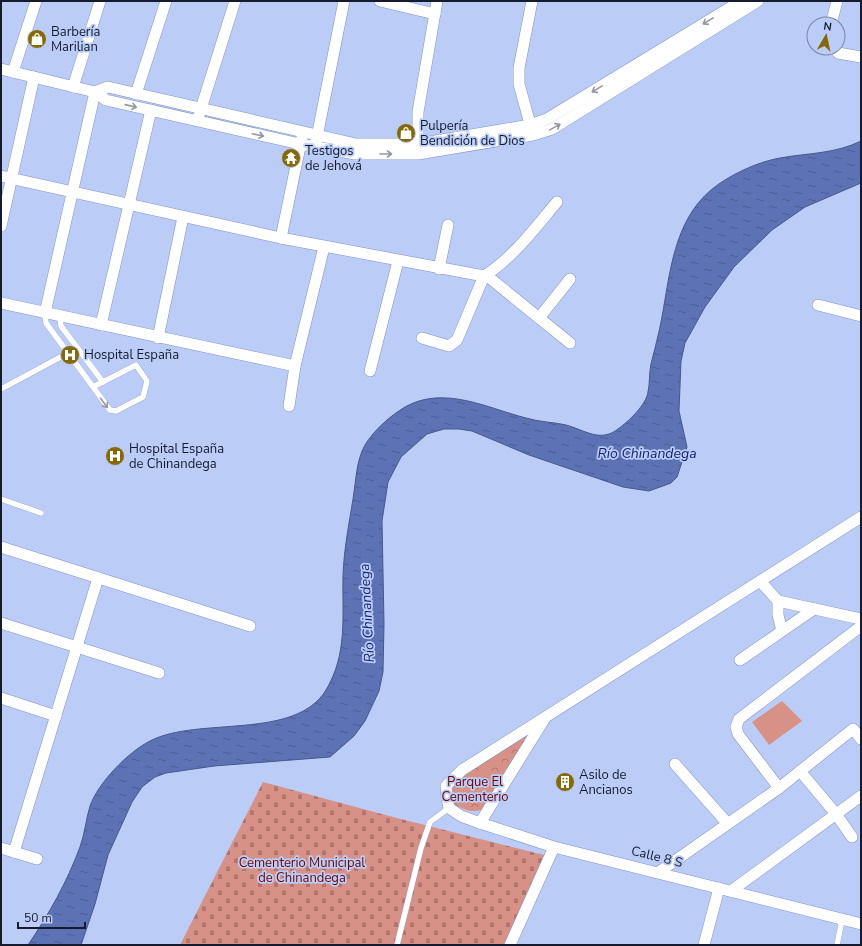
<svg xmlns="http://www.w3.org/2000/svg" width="862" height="946" font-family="'Nunito Sans',sans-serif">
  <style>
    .grass { fill: #d89186 }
    .cemetery { fill: url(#cemetery-stones) }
    .park { fill: url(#park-crowns) }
    .water { fill: url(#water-ripples); stroke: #46588c }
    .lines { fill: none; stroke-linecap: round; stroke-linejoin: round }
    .lane-casing { stroke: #8193c6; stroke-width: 6 }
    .street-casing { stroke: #8193c6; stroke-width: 12 }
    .lane { stroke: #fff; stroke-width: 5.5 }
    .street { stroke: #fff; stroke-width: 11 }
    .oneway { stroke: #9598a1 }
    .labels { text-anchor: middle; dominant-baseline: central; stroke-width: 3.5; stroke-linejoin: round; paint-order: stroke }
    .poi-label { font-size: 13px; fill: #141b2e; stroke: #bbccf7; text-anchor: start }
    .park-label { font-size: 13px; fill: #6e0504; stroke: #bbccf7 }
    .street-label { font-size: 13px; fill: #141b2e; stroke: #bbccf7 }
    .water-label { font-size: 14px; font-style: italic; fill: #162372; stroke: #bbccf7 }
  </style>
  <defs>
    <pattern id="cemetery-stones" width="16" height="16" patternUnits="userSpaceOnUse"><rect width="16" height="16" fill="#d89186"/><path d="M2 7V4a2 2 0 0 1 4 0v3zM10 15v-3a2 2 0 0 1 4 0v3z" fill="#ae766e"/></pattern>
    <pattern id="park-crowns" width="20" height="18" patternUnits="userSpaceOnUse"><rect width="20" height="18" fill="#d89186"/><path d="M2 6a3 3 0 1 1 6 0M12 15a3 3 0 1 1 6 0" fill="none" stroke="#ae766e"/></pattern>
    <pattern id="water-ripples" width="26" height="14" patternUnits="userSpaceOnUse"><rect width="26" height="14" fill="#5c72b4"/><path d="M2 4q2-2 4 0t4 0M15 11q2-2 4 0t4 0" fill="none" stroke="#4b5d93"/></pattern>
  </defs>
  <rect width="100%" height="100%" fill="#bbccf7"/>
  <path class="grass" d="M782,701l20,20 -33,24 -17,-23z"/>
  <path class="cemetery" d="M263,782l126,34 159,40 -43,89h-325z"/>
  <path class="park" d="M525,734h6l-43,74c-14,5 -21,4 -34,-4l-2,-17 6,-9z"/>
  <path class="water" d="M861,141v42l-56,24 -33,23 -38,37 -29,40 -20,36 -4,18 -2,50 8,36 -10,30 -6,6 -22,8 -26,-4 -94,-32 -57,-24 -13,-2h-15l-17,5 -26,23 -13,25 -6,39 2,103 -1,48 -4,19 -14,30 -11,15 -24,21 -116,9 -48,7 -11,4 -13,10 -10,15 -24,53 -13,49 -14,41h-53c21,-31 39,-63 52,-98 5,-14 6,-28 10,-41 8,-23 38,-54 60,-65 48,-25 145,0 176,-51 22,-37 16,-74 17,-115 1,-26 6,-51 10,-76 3,-18 3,-38 12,-54 9,-15 25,-29 40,-38 39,-22 82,1 121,11 13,4 27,4 40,7 19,5 34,18 52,4 11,-8 28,-24 30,-37 2,-9 1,-19 3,-28 4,-16 8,-31 11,-47 8,-44 12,-96 49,-127 18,-15 46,-28 69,-32 27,-5 55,-4 81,-17z"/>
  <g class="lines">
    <g class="lane-casing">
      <g id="lane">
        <path d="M45,313l1,10 64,87 6,1 27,-14 4,-16 -11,-16 -43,22"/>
        <path d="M60,316l1,10 42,56"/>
        <path d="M1,389l67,-36"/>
        <path d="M1,499l40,14"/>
        <path d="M397,945l24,-97 9,-26 19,-14"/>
        <path d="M837,945l5,-25"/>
      </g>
    </g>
    <g class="street-casing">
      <g id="street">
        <path d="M380,1l55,13"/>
        <path d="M532,1l-13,67v16l13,47"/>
        <path d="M831,24l6,-23"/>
        <path d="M835,48l3,5 23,4"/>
        <path d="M1,69l94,23 11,8 194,44 55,10h63l115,-19 19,-6 206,-128"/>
        <path d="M13,72l23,-71"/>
        <path d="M73,87l27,-86"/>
        <path d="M95,92l13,-5 248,57h62l112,-19 17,-6 194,-118"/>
        <path d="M136,94l30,-93"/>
        <path d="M199,115l36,-114"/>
        <path d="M316,142l28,-141"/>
        <path d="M418,151v-39l19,-111"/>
        <path d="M1,176l280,62 203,38c29,-18 51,-48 73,-74"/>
        <path d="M1,226l33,-149"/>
        <path d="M281,238l21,-101"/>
        <path d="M439,269l9,-44"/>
        <path d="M486,275l84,68"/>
        <path d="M1,303l294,63"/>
        <path d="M818,305l43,11"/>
        <path d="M45,313l50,-221"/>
        <path d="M539,318l31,-39"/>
        <path d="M101,325l50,-215"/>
        <path d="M158,338l25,-121"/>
        <path d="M422,338l27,8 8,-6 27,-64"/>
        <path d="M370,371l28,-110"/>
        <path d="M289,406l6,-40 29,-119"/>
        <path d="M861,517l-399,253 -16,16 1,12 2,10 12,8 19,7 74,24 307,77"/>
        <path d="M1,547l249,79"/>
        <path d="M760,581l18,20 83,18"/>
        <path d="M778,601v14l4,16"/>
        <path d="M1,623l158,50"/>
        <path d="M740,660l74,-51"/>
        <path d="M1,698l55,18"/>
        <path d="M675,764l53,60"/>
        <path d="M800,771l36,43 16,23"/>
        <path d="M779,788l-41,-54 -2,-7 3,-8 122,-93"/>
        <path d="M480,823l65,-105"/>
        <path d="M1,848l36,11"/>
        <path d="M14,852l84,-274"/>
        <path d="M659,872l120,-84 74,-59 8,10"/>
        <path d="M731,891l130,-95"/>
        <path d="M510,945l44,-98"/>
        <path d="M704,945l15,-57"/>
      </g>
    </g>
    <use href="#lane" class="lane"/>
    <use href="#street" class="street"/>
  </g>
  <defs><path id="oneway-shaft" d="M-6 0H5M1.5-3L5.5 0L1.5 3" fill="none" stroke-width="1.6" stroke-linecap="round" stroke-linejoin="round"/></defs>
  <g class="oneway">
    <use href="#oneway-shaft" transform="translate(708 21) rotate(149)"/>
    <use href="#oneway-shaft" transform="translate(597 89) rotate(149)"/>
    <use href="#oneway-shaft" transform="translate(131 106) rotate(13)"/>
    <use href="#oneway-shaft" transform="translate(555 127) rotate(-29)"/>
    <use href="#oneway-shaft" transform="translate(258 135) rotate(12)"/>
    <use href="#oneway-shaft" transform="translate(386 154)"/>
    <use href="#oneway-shaft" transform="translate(104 403) rotate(54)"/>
  </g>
  <defs>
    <g id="shop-disc" transform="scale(1)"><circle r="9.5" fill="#866905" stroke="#bbccf7"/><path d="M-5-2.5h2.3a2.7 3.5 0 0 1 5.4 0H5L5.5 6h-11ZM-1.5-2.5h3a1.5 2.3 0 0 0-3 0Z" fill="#fff"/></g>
    <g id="temple-disc" transform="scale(1)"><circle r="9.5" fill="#866905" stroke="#bbccf7"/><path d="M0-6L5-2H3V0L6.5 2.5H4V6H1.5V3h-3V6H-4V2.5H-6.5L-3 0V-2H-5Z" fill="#fff"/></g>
    <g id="hospital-disc" transform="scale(1)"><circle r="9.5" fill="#866905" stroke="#bbccf7"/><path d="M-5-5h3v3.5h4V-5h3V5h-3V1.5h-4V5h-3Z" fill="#fff"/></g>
    <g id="building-disc" transform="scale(1)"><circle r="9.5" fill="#866905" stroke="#bbccf7"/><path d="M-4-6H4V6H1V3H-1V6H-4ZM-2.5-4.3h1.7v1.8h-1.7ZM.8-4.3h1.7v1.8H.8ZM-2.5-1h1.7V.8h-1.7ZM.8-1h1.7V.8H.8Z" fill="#fff"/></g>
  </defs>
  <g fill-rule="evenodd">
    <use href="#shop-disc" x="37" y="39"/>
    <use href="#shop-disc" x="406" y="133"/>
    <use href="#temple-disc" x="291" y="158"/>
    <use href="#hospital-disc" x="70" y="355"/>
    <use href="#hospital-disc" x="115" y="456"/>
    <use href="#building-disc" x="565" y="782"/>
  </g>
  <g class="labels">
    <g class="poi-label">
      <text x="51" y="32">Barbería<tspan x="51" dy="15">Marilian</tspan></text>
      <text x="420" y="126">Pulpería<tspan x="420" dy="15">Bendición de Dios</tspan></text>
      <text x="305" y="151">Testigos<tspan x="305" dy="15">de Jehová</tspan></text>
      <text x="84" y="355">Hospital España</text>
      <text x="129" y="449">Hospital España<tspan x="129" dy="15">de Chinandega</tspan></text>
      <text x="579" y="775">Asilo de<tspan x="579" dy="15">Ancianos</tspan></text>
    </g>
    <g class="park-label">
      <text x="475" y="782">Parque El<tspan x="475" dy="15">Cementerio</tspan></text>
      <text x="302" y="863">Cementerio Municipal<tspan x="302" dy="15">de Chinandega</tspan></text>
    </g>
    <g class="street-label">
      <text transform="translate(657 857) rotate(14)">Calle 8 S</text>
    </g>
    <g class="water-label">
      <text x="647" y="453">Río Chinandega</text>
      <text transform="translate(367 613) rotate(-93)">Río Chinandega</text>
    </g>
  </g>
  <rect width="862" height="946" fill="none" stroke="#141b2e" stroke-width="4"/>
  <g transform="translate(826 36) rotate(9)"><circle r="19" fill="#bbccf7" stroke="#7885a7"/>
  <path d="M0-3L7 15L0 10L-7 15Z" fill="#866905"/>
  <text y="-6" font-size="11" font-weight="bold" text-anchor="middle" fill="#141b2e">N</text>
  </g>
  <path d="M18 922v6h67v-6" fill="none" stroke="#141b2e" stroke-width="2"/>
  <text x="24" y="922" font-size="12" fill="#141b2e" stroke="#bbccf7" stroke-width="3" paint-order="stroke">50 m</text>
</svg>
